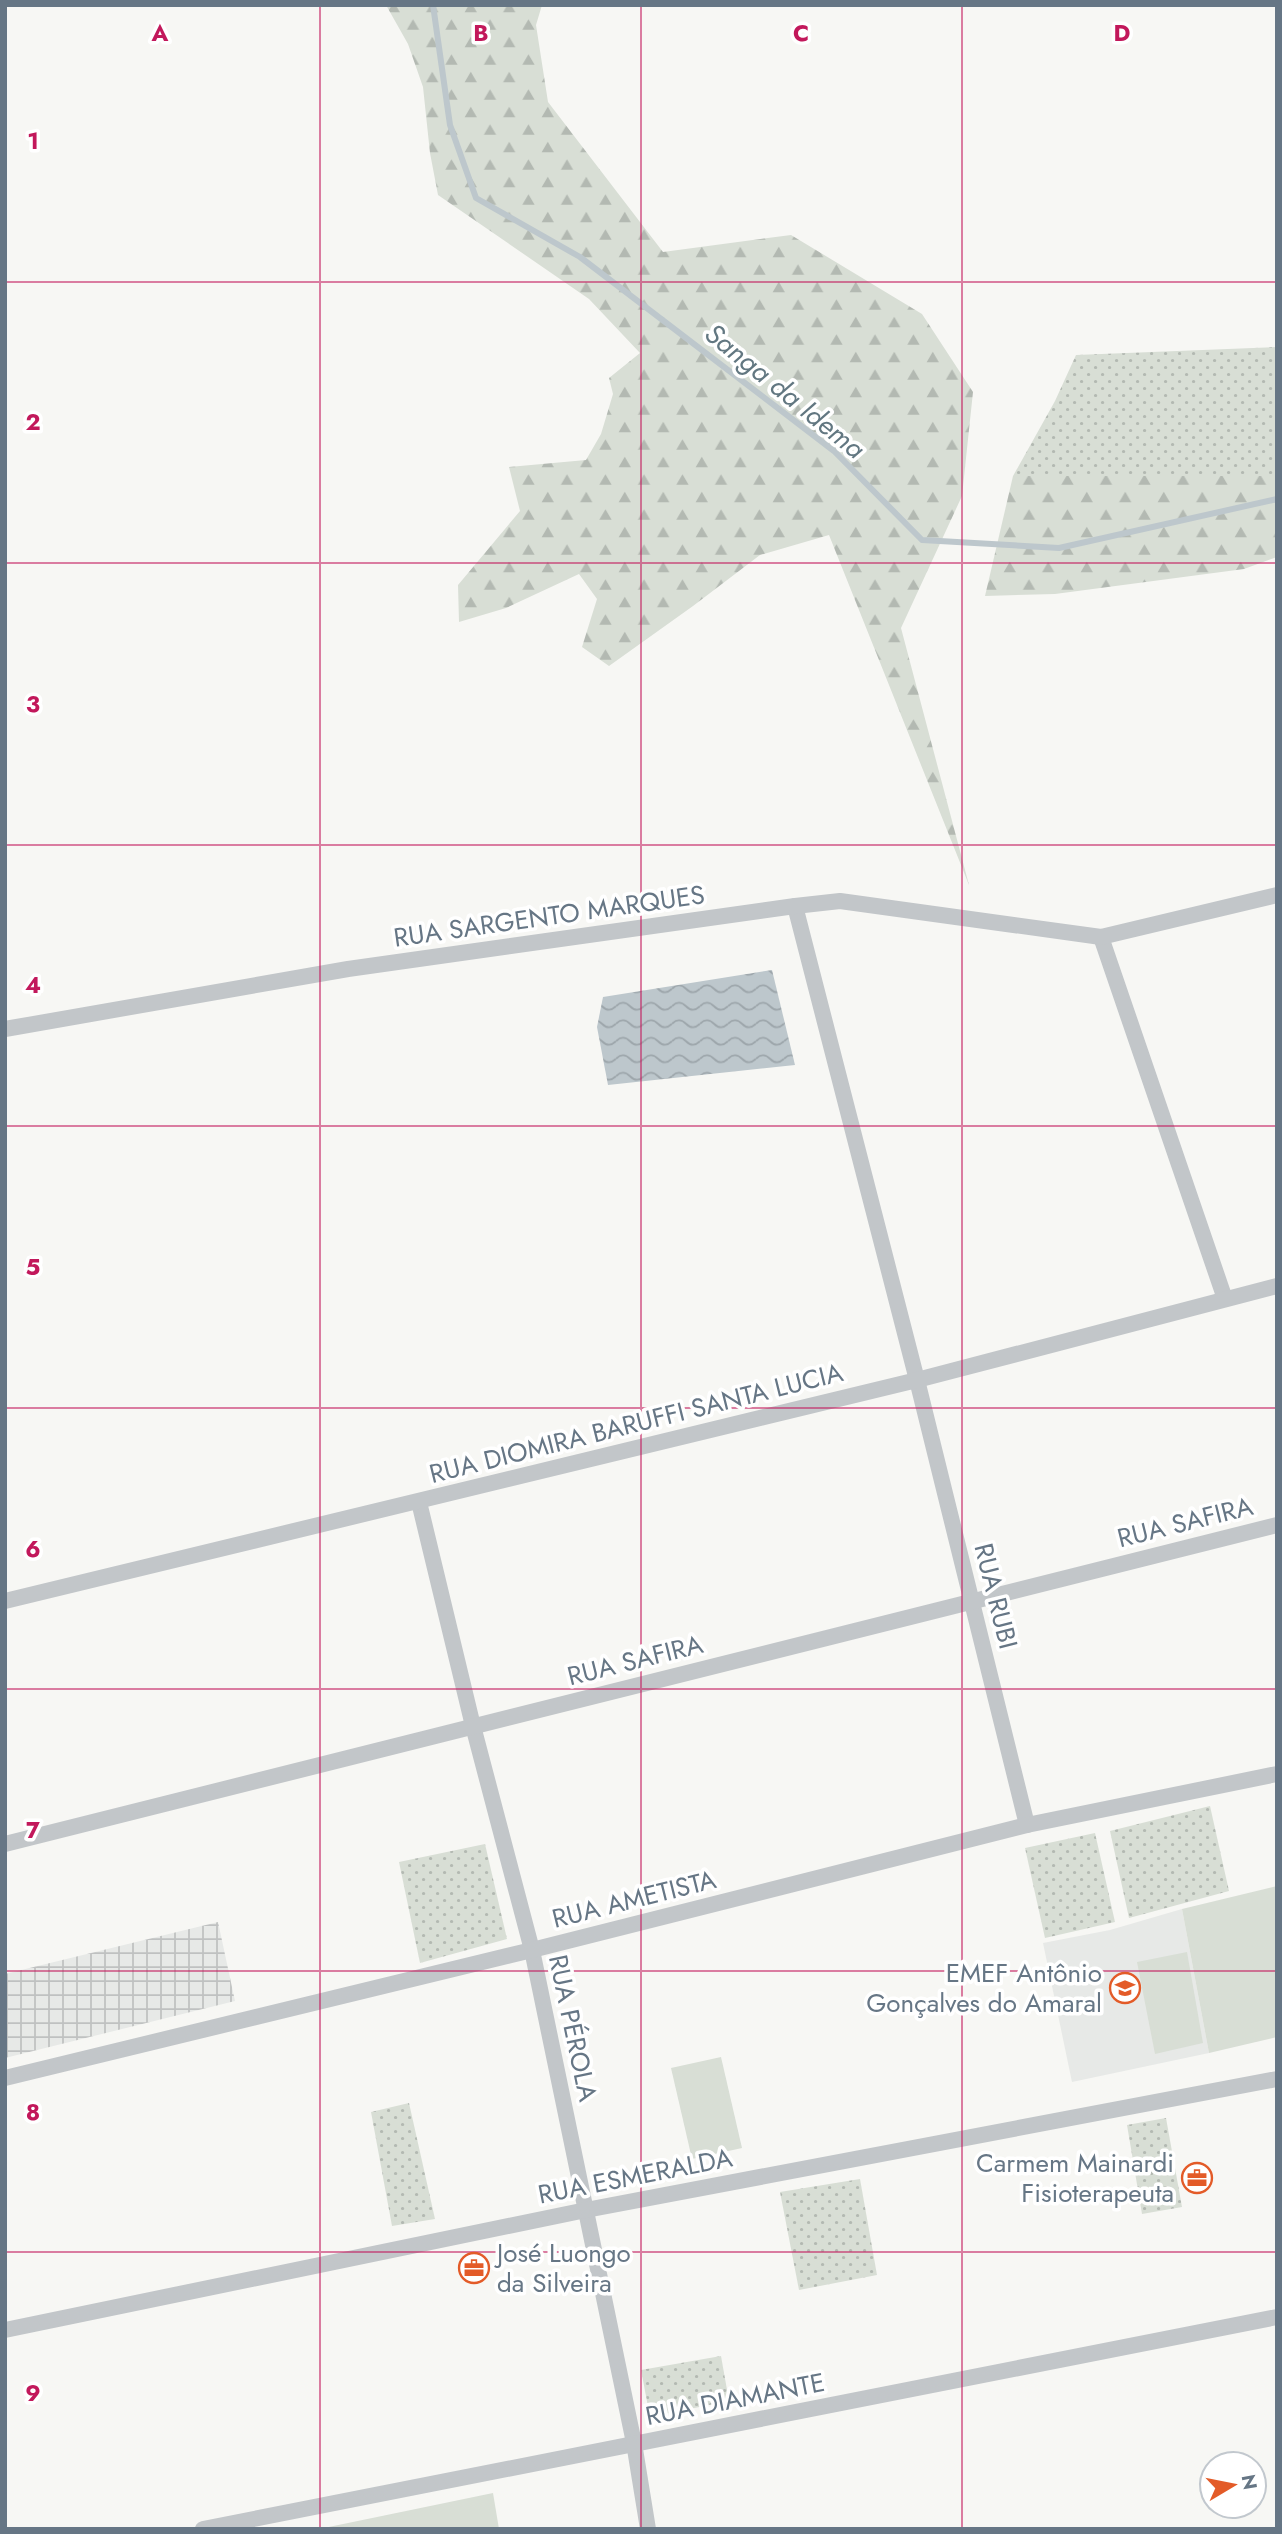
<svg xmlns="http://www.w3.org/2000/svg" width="1282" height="2534" font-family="Jost,sans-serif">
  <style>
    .built { fill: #e7e9e7 }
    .industrial { fill: url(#industrial-grid) }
    .grass { fill: url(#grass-dots) }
    .forest { fill: url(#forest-firs) }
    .park { fill: #d8ded5 }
    .water { fill: url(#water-waves) }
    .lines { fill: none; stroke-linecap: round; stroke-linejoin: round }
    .stream { stroke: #bdc7cc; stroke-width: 6 }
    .street { stroke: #c2c6c9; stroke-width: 16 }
    .grid { fill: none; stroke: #c2185b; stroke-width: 2; stroke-opacity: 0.55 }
    .labels { text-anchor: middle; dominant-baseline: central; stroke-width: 7; stroke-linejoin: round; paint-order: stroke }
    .street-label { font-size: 26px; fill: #667685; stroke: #fff }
    .poi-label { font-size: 26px; fill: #667685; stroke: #fff; text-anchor: end }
    .water-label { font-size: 28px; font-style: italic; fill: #627781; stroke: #fff }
    .grid-label { font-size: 23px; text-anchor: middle; font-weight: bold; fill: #c2185b; stroke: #fff; stroke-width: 7; stroke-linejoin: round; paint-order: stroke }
  </style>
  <defs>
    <pattern id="industrial-grid" width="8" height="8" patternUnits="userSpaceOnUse" patternTransform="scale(1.75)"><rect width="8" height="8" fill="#e7e9e7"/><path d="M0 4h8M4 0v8" fill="none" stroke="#bfc1c1"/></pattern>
    <pattern id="grass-dots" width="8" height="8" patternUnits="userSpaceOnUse" patternTransform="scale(1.75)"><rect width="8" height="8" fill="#d8ded5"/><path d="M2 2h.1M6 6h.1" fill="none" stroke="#b3b9b2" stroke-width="1.8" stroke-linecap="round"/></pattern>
    <pattern id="forest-firs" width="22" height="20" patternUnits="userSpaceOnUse" patternTransform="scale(1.75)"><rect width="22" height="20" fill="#d8ded5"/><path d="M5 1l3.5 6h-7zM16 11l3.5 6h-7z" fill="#b3b9b2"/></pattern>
    <pattern id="water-waves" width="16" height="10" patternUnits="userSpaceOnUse" patternTransform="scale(1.75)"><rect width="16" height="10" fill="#bdc7cc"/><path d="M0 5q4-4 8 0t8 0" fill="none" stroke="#9da6ab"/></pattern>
  </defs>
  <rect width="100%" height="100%" fill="#f7f7f4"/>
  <path class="built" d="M1182,1909l27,144 -137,29 -29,-139 67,-13z"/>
  <path class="industrial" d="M218,1922l17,79 -230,57v-84z"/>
  <g class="grass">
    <path d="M1277,347v129h-264l42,-75 21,-46z"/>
    <path d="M1210,1806l19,85 -100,27 -19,-87z"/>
    <path d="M1095,1833l20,89 -70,16 -20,-90z"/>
    <path d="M485,1844l22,95 -87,24 -21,-101z"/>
    <path d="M409,2103l26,116 -43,7 -21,-114z"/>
    <path d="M1166,2118l16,89 -40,7 -15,-89z"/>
    <path d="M860,2179l17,96 -78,15 -19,-98z"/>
    <path d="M721,2356l8,45 -79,16 -9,-47z"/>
  </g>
  <g class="forest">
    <path d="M386,5h156l-6,20 12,77 115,150 128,-17 131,79 51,78 -11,104 -61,132 68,257 -140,-350 -69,20 -67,51 -84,60 -27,-19 15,-48 -18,-25 -73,34 -47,14 -1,-37 62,-74 -11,-44 77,-7 15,-26 12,-40 -4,-16 31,-25 -51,-54 -151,-104 -8,-42 -7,-66 -15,-43z"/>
    <path d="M1013,476h264v81l-33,12 -189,25 -70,2z"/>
  </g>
  <g class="park">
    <path d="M1277,1886v151l-68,16 -27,-144z"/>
    <path d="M1187,1952l16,91 -48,11 -18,-92z"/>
    <path d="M721,2057l21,91 -50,11 -21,-91z"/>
    <path d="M493,2493l6,36h-180z"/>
  </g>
  <path class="water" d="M772,970l23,95 -187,20 -11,-58 6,-30z"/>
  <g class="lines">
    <path class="stream" d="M433,5l17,120 26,73 104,59 254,194 88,89 137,8 218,-49"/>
    <g class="street">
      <path d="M795,906l122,474 110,445"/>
      <path d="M1101,937l124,362"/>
      <path d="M5,1029l343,-60 447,-63 45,-5 261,36 176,-42"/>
      <path d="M419,1502l54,224 59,224 102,493 14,86"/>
      <path d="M5,1601l912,-221 360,-94"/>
      <path d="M5,1844l1272,-319"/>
      <path d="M5,2078l527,-128 495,-125 250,-51"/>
      <path d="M5,2330l581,-120 691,-131"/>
      <path d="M203,2529l1074,-212"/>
    </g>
  </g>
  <path class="grid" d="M320,5v2524M641,5v2524M962,5v2524M5,282h1272M5,563h1272M5,845h1272M5,1126h1272M5,1408h1272M5,1689h1272M5,1971h1272M5,2252h1272"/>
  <defs>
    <g id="school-ring" transform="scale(1.575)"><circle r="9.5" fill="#fff" stroke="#e35b28" stroke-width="1.5"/><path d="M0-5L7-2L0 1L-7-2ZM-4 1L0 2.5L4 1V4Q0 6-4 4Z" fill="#e35b28"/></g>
    <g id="office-ring" transform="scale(1.575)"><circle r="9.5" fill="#fff" stroke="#e35b28" stroke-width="1.5"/><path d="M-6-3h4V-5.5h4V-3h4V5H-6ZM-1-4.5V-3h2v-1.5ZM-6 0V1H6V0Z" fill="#e35b28"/></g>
  </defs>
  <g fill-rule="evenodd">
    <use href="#school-ring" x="1125" y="1988"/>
    <use href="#office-ring" x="1197" y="2178"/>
    <use href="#office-ring" x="474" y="2268"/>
  </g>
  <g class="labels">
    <g class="street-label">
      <text transform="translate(549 916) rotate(-8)">RUA SARGENTO MARQUES</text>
      <text transform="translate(636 1423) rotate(-14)">RUA DIOMIRA BARUFFI SANTA LUCIA</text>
      <text transform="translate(1185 1522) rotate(-14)">RUA SAFIRA</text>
      <text transform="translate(996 1596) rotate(76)">RUA RUBI</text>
      <text transform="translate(635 1660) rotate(-14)">RUA SAFIRA</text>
      <text transform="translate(634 1899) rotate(-14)">RUA AMETISTA</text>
      <text transform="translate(573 2028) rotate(78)">RUA PÉROLA</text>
      <text transform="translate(635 2176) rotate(-11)">RUA ESMERALDA</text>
      <text transform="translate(735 2399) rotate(-11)">RUA DIAMANTE</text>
    </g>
    <g class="poi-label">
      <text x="1102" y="1973">EMEF Antônio<tspan x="1102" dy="30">Gonçalves do Amaral</tspan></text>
      <text x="1174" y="2163">Carmem Mainardi<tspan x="1174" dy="30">Fisioterapeuta</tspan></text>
      <text x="497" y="2253" text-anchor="start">José Luongo<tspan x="497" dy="30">da Silveira</tspan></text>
    </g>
    <g class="water-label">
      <text transform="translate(785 391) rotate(39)">Sanga da Idema</text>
    </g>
  </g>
  <g class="grid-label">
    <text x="160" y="41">A</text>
    <text x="481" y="41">B</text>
    <text x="801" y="41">C</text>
    <text x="1122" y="41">D</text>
    <text x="33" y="149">1</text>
    <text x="33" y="430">2</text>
    <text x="33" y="712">3</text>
    <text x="33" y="993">4</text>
    <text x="33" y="1275">5</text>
    <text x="33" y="1557">6</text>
    <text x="33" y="1838">7</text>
    <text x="33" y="2120">8</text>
    <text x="33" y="2401">9</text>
  </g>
  <rect width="1282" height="2534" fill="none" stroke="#667685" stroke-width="14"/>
  <g transform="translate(1233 2485) rotate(80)"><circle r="33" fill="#ffffff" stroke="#c2c8ce" stroke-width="2"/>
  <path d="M0-5L12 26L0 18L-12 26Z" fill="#e35b28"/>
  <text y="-10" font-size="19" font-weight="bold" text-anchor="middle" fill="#667685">N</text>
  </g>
</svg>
